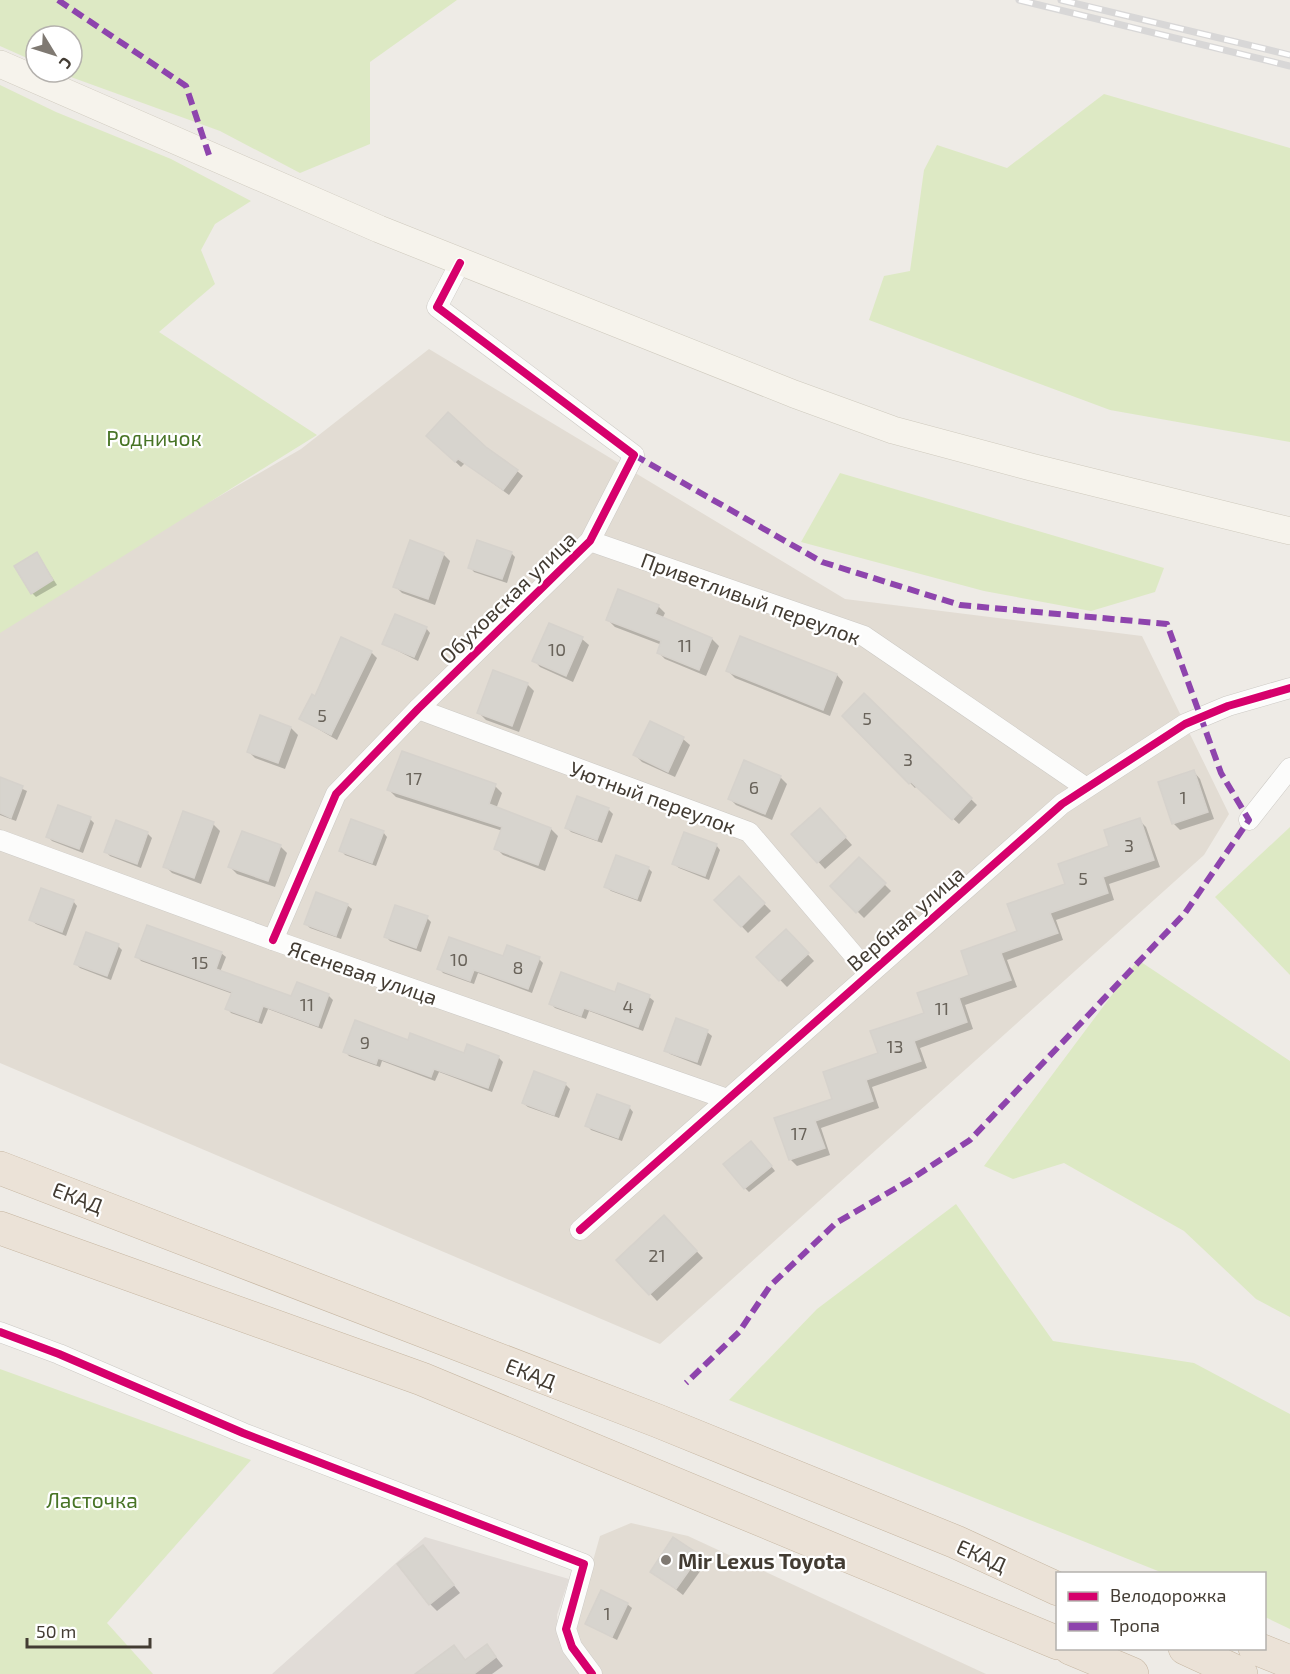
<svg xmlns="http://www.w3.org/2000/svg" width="1290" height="1674" font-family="'Exo 2',sans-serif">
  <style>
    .residential { fill: #e2dcd3 }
    .industrial { fill: #e1dcd7 }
    .green { fill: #dde9c4 }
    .shadow { fill: #0003 }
    .building { fill: #d7d4ce; stroke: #d6d2cc; stroke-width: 1.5 }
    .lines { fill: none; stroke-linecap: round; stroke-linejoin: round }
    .street-casing { stroke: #ccc9c4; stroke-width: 21 }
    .secondary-casing { stroke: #cfcabe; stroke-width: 28 }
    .highway-casing { stroke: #c6b6a1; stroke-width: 34 }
    .street { stroke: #fcfcfb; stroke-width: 20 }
    .secondary { stroke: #f6f3ec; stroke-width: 27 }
    .highway { stroke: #ebe2d7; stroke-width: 33 }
    .rail-casing { stroke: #d8d7d7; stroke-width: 7 }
    .rail { stroke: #fff; stroke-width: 4.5; stroke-dasharray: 14; stroke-linecap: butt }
    .quiet { stroke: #8e44ad; stroke-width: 6; stroke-dasharray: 12 6; stroke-linecap: butt }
    .cycleway-casing { stroke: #fff; stroke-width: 11 }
    .cycleway { stroke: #d6006c; stroke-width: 8 }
    .poi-dot { fill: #7f7972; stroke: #fff; stroke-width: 2 }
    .labels { text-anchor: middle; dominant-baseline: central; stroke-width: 4.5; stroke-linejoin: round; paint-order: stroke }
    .number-label { font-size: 18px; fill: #69635a }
    .park-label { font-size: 21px; fill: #487426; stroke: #fff }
    .street-label { font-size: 21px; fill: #433c33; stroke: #fff }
    .poi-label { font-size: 21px; font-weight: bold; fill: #433c33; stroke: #fff; text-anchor: start }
  </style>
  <rect width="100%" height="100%" fill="#eeebe6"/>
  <g class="residential">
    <path d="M429,349l416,250 297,37 87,178 -25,41 -544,489 -660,-281v-432l140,-89 161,-93z"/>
    <path d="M631,1523l57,13 298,138h-388l-26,-39 28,-99z"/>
  </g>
  <path class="industrial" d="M425,1537l144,42 -12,36 1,20 26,39h-312z"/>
  <g class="green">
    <path d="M0,0h457l-87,62v82l-70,29 -80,-42 -163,-59h15v-36h-36v26l-36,-16z"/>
    <path d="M0,85l56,27 115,47 80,42 -36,23 -14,26 14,34 -56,48 158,103 -317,198z"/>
    <path d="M1104,94l186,54v294l-180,-32 -241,-90 15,-44 26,-5 14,-101 13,-25 70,23z"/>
    <path d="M840,473l324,95 -9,24 -64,19 -107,-20 -183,-49z"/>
    <path d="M1290,827v148l-75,-78z"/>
    <path d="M1138,960l152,101v256l-34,-18 -72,-68 -120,-68 -51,16 -29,-13z"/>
    <path d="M956,1204l97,137 141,22 96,51v215l-25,-12 -1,-43 -101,-1 -434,-173 88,-91z"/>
    <path d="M0,1369l251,91 -144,163 46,51h-153z"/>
  </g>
  <g class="shadow">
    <path d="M434,442l83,29 6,5 -14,19 -44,-32 -4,4z"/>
    <path d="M511,553l4,4 -8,26 -33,-11 -4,-5z"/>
    <path d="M37,554l20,31 -21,12 -4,-4z"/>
    <path d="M443,554l7,7 -15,44 -33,-12 -7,-7z"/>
    <path d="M658,606l7,7 -3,6 50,20 7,7 -13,30 -41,-17 -7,-7 4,-7 -47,-18 -7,-7z"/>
    <path d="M426,628l4,5 -12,28 -34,-17z"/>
    <path d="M741,638l96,37 6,7 -13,34 -95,-38 -7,-7z"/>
    <path d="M342,639l29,13 6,6 -40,82 -36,-21 15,-21z"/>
    <path d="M582,639l7,6 -16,37 -33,-15 -6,-7z"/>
    <path d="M527,684l7,7 -15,41 -33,-12 -7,-7z"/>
    <path d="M864,695l113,110 -18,19 -42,-38 -2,2 -71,-72z"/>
    <path d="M261,717l30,11 7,7 -13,34 -30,-11 -7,-7z"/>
    <path d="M683,739l7,6 -15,32 -33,-15 -7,-7z"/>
    <path d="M1194,772l6,7 14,40 -34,11 -7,-7z"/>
    <path d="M780,777l7,7 -15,36 -36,-15 -7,-7z"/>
    <path d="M0,779l27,12 -11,30 -16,-6z"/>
    <path d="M495,786l7,7 -6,16 55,20 7,7 -13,35 -42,-16 -7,-7 7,-17 -107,-34 -7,-7z"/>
    <path d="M608,809l5,5 -11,29 -31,-11 -4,-4z"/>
    <path d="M827,817l25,28 -27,24 -32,-35z"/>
    <path d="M90,819l4,4 -11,30 -31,-12 -4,-4z"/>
    <path d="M1139,820l7,7 14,40 -51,17 5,16 -58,20 7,20 -56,20 10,27 -52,18 8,24 -53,19 7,20 -55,19 7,21 -58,20 9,27 -33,11 -7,-7 -14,-40 58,-19 46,-46 91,-78z"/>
    <path d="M117,822l31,12 4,4 -11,30 -31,-12 -4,-4z"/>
    <path d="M213,824l7,7 -19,53 -29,-11 -7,-7z"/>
    <path d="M383,832l4,5 -11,29 -31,-11 -4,-5z"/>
    <path d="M716,845l4,5 -11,30 -30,-12 -5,-4z"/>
    <path d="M280,846l7,7 -12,34 -38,-13 -7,-7z"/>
    <path d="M859,859l32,32 -27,27 -32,-32z"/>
    <path d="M648,868l4,4 -11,30 -30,-11 -5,-4z"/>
    <path d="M739,878l32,33 -23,22 -31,-33z"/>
    <path d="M73,901l4,5 -11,30 -30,-12 -5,-4z"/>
    <path d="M347,905l5,4 -11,30 -31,-11 -5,-5z"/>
    <path d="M427,918l4,4 -10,30 -31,-11 -5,-5z"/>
    <path d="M786,931l28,30 -27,26 -29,-30z"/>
    <path d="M118,946l4,4 -11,30 -31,-12 -4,-4z"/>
    <path d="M221,953l5,4 -6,15 72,26 36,-3 5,5 -11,29 -54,-20 -6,15 -31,-11 -4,-5 6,-14 -92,-33 -4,-5z"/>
    <path d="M504,958l35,1 4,4 -11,30 -54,-20 -4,11 -31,-11 -4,-5z"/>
    <path d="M615,994l34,3 5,4 -11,30 -54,-20 -3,8 -31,-11 -4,-4z"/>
    <path d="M707,1032l5,4 -11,30 -31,-12 -4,-4z"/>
    <path d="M409,1041l56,14 3,-9 31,12 4,4 -11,30 -53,-20 -4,9 -53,-20 -2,6 -31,-11 -4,-5z"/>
    <path d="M565,1084l5,5 -11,29 -31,-11 -5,-4z"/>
    <path d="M629,1107l4,5 -11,29 -31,-11 -4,-5z"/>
    <path d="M756,1147l19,24 -26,21 -4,-4z"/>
    <path d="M671,1224l32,34 -46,43 -38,-41z"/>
    <path d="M429,1554l31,39 -23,18 -7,-7z"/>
    <path d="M699,1556l7,7 -23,32 -31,-24z"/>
    <path d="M627,1604l5,4 -15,32 -30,-16z"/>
    <path d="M487,1646l16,20 -11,8h-75l37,-27 12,14z"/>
  </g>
  <g class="building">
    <path d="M448,412l38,35 32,23 -15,20 -45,-31 -3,3 -29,-26z"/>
    <path d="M410,540l34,13 -16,46 -35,-12z"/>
    <path d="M477,540l35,12 -10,27 -34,-11z"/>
    <path d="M37,552l16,28 -22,14 -17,-28z"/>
    <path d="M618,589l41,16 -4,9 57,24 -13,32 -42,-17 4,-12 -55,-21z"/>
    <path d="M395,614l32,13 -13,30 -32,-13z"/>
    <path d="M549,623l34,14 -17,39 -34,-15z"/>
    <path d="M740,636l97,38 -14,36 -97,-39z"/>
    <path d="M341,637l31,14 -41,84 -32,-16 13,-25 3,2z"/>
    <path d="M493,670l35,13 -16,43 -35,-13z"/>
    <path d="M864,693l108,105 -20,22 -41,-38 -2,2 -67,-68z"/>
    <path d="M260,715l31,12 -13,36 -31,-11z"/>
    <path d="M650,721l34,16 -16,35 -35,-17z"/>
    <path d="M402,751l94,33 -7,20 62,24 -13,37 -44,-16 8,-22 -115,-37z"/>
    <path d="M744,760l37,16 -16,38 -37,-15z"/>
    <path d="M1194,770l14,42 -36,12 -14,-42z"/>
    <path d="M0,777l23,9 -12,32 -11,-5z"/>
    <path d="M577,796l32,12 -12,32 -32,-12z"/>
    <path d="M58,805l33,12 -12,32 -33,-12z"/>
    <path d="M820,808l26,29 -29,26 -26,-29z"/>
    <path d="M183,811l31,11 -20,56 -31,-11z"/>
    <path d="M1140,818l14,42 -51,17 5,16 -58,20 8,20 -57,20 10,27 -52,18 8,24 -53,19 7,20 -55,19 7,21 -58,20 10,27 -36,12 -15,-42 58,-19 -9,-27 55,-19 -8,-22 54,-18 -7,-20 52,-18 -8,-24 56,-20 -10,-27 58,-20 -7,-20 51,-18 -5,-16z"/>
    <path d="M351,819l33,12 -12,32 -33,-12z"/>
    <path d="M116,820l32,12 -11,32 -33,-12z"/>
    <path d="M242,831l39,14 -13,36 -40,-14z"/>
    <path d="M684,832l33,12 -12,32 -33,-12z"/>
    <path d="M616,855l33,12 -12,32 -33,-12z"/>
    <path d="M859,857l27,26 -30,30 -26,-27z"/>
    <path d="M739,876l26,27 -24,24 -27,-27z"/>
    <path d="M41,888l33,12 -12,32 -33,-12z"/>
    <path d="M316,892l32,12 -12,32 -32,-12z"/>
    <path d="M395,905l33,11 -12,32 -32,-11z"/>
    <path d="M147,925l75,27 -6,17 75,27 6,-14 32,12 -11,32 -55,-20 -5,15 -33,-12 7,-17 -97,-35z"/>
    <path d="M786,929l23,24 -30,28 -23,-24z"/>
    <path d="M86,932l33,12 -12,32 -33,-12z"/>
    <path d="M449,937l54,19 4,-11 33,12 -12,32 -54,-19 -4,11 -33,-12z"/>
    <path d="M561,972l54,20 3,-9 32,12 -12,32 -54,-19 -3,8 -32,-12z"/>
    <path d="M676,1018l32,12 -11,32 -33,-11z"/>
    <path d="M355,1020l53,20 2,-7 54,20 3,-9 32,12 -11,32 -54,-19 -3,8 -53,-19 -2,6 -33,-12z"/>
    <path d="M534,1071l32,12 -12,32 -32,-12z"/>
    <path d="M597,1094l33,12 -12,32 -33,-12z"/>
    <path d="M751,1141l21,25 -28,23 -21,-25z"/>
    <path d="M664,1215l33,36 -48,44 -33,-35z"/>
    <path d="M673,1537l27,18 -24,34 -26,-17z"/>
    <path d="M423,1545l31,40 -25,20 -32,-41z"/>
    <path d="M601,1590l27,13 -16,34 -27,-13z"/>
    <path d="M487,1644l9,13 -22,17h-59l39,-29 11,15z"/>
  </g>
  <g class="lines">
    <g class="street-casing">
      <g id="street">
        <path d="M590,541l274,95 221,151"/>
        <path d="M418,709l331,123 120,141"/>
        <path d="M1249,820l41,-52"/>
        <path d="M0,840l273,100 454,159"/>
        <path d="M273,940l63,-146 82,-85 172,-168 44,-86 -197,-148 23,-44"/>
        <path d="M580,1230l482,-426 123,-80 43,-18 62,-18"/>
        <path d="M0,1332l59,22 184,79 341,131 -18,65 6,18 20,27"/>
      </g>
    </g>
    <g class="secondary-casing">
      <path id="secondary" d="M0,64l379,165 415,165 99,36 138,37 259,64"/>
    </g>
    <g class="highway-casing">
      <g id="highway">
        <path d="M0,1168l658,253 298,121 102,47"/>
        <path d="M0,1228l422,151 636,264"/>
        <path d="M1070,1648l62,26"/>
        <path d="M1185,1648l56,26"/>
        <path d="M1255,1648l35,14"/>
      </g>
    </g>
    <use href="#street" class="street"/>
    <use href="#secondary" class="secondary"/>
    <use href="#highway" class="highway"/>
    <g class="rail-casing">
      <g id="rail">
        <path d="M1019,0l271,66"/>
        <path d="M1061,0l229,55"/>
      </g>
    </g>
    <use href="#rail" class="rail"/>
    <g class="quiet">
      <path d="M58,0l128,86 23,69"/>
      <path d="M634,455l188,107 138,43 207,19 54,149 28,47 -64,93 -215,227 -60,40 -74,43 -66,63 -31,46 -53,51"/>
    </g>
    <g class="cycleway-casing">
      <g id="cycleway">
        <path d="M273,940l63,-146 82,-85 172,-168 44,-86 -197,-148 23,-44"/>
        <path d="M580,1230l482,-426 123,-80 43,-18 62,-18"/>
        <path d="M0,1332l59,22 184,79 341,131 -18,65 6,18 20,27"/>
      </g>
    </g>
    <use href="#cycleway" class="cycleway"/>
  </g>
  <circle class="poi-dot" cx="666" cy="1560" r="6"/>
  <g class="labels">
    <g class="number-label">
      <text x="685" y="645">11</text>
      <text x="557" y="649">10</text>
      <text x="322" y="715">5</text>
      <text x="867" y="718">5</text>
      <text x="908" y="759">3</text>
      <text x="414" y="778">17</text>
      <text x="754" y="787">6</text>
      <text x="1183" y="797">1</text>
      <text x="1129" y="845">3</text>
      <text x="1083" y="878">5</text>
      <text x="459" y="959">10</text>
      <text x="200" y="962">15</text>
      <text x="518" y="967">8</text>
      <text x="307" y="1004">11</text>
      <text x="628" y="1006">4</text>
      <text x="942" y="1008">11</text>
      <text x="365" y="1042">9</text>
      <text x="895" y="1046">13</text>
      <text x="799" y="1133">17</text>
      <text x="657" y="1255">21</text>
      <text x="607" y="1613">1</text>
    </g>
    <g class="park-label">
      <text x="154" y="437">Родничок</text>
      <text x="92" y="1499">Ласточка</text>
    </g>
    <g class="street-label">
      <text transform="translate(507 597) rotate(-44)">Обуховская улица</text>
      <text transform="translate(751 598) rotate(20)">Приветливый переулок</text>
      <text transform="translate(653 797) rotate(20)">Уютный переулок</text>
      <text transform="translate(905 918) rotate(-41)">Вербная улица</text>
      <text transform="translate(363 972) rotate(19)">Ясеневая улица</text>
      <text transform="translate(78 1197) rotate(21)">ЕКАД</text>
      <text transform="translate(531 1373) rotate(21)">ЕКАД</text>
      <text transform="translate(982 1555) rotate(24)">ЕКАД</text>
    </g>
    <g class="poi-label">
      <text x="678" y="1560">Mir Lexus Toyota</text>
    </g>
  </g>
  <rect x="1056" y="1572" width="210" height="78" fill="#ffffff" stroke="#b4b1ad" stroke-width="1.5"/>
  <rect x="1068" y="1592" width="30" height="9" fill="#d6006c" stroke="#b4b1ad" stroke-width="1.5"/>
  <text x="1110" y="1602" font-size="18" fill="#433c33">Велодорожка</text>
  <rect x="1068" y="1622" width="30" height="9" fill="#8e44ad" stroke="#b4b1ad" stroke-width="1.5"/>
  <text x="1110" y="1632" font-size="18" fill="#433c33">Тропа</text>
  <g transform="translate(54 54) rotate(128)"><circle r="28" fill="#ffffff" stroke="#b4b1ad" stroke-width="1.5"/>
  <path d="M0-4.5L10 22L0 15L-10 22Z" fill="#7f7972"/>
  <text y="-9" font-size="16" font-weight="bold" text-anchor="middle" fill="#433c33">С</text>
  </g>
  <path d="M27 1638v9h123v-9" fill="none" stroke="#433c33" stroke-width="3"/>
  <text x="36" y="1638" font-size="18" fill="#433c33" stroke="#ffffff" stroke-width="4.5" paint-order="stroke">50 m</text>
</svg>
